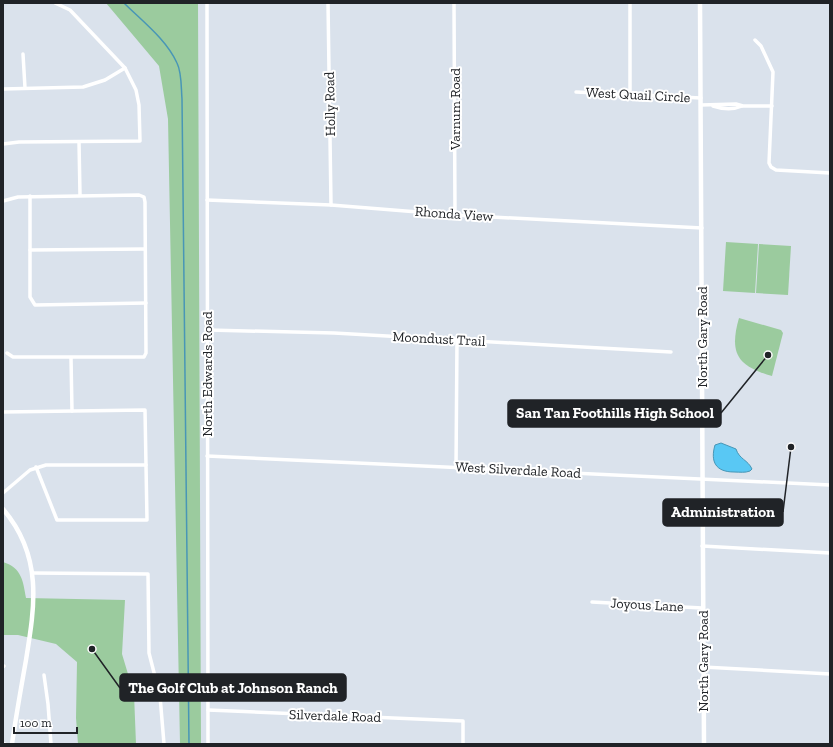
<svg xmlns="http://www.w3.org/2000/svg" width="833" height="747" font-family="'Zilla Slab',serif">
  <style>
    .green { fill: #9bcb9e }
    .water { fill: #59c8f4; stroke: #4896b6 }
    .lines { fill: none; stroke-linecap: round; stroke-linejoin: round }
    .stream { stroke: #4896b6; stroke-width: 1.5 }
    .minor { stroke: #fff; stroke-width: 3.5 }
    .tertiary { stroke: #fff; stroke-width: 4.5 }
    .labels { text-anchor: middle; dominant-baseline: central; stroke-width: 4; stroke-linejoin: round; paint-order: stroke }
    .street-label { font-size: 14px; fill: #202327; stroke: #fff }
    .leader { fill: none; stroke: #202327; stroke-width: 1.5 }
    .callout-dot { fill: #202327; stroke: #fff; stroke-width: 1.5 }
    .callout { fill: #202327; stroke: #202327; stroke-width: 1.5 }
    .callout-label { font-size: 15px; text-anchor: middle; font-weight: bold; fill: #fff }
  </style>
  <rect width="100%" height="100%" fill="#dae2ec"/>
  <g class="green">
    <path d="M106,3h92l3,741h-21l-12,-625 -9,-53z"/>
    <path d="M726,242l32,2 -3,49 -32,-2z"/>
    <path d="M759,244l32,2 -3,49 -32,-2z"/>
    <path d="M739,318l42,12 2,3 -11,43c-35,-10 -43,-23 -33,-58z"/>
    <path d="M3,562c19,6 20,19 23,36l99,2 -3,54 12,40 2,50h-58l-2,-26 1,-56 -21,-18 -38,-9h-15z"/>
  </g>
  <path class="water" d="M721,443l15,6c3,10 12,11 16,20l-2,2c-5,2 -10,1 -16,1 -18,0 -24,-10 -19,-27z"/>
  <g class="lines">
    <path class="stream" d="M124,3c18,18 42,36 53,60 5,10 4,25 5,36l7,645"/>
    <g class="minor">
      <path d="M207,3l1,741"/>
      <path d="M328,3l3,202"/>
      <path d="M454,3l1,212"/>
      <path d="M630,3v92"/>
      <path d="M755,40l6,6 12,26 -4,91 2,4 5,3 54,3"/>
      <path d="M23,54l2,34"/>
      <path d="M3,89l80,-2 22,-7 20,-12"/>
      <path d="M576,92l125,6"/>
      <path d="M701,105l35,-1 7,2h29"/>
      <path d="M713,106c9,3 20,4 29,0"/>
      <path d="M79,142l1,53"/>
      <path d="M3,144l16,-2 121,-1 -1,-36 -3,-15 -11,-22 -55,-58 -15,-7"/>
      <path d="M30,196v101l5,8 111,-2"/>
      <path d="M207,200l124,5 124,10 247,13"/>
      <path d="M3,201l15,-4 121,-2 5,2 1,5 1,151 -2,4h-131l-6,-4"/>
      <path d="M30,250l115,-1"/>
      <path d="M208,330l126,3 337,19"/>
      <path d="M71,358l1,53"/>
      <path d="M3,412l142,-2 2,110h-90l-21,-53"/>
      <path d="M207,456l623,29"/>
      <path d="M456,468l1,-128"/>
      <path d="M3,493l27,-23 16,-5h100"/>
      <path d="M702,546l128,7"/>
      <path d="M33,573l115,1 1,79 11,43 4,48"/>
      <path d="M592,602l110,6"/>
      <path d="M3,667l1,-1"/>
      <path d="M703,667l127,7"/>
      <path d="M44,675l4,29 3,40"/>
      <path d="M208,710l255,11v23"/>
      <path d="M3,744h2"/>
    </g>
    <g class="tertiary">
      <path d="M700,3l4,741"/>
      <path d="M3,509c40,47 32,96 23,151 -5,28 -10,56 -14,84"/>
    </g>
  </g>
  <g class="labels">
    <g class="street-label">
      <text transform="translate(638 95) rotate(3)">West Quail Circle</text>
      <text transform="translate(330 104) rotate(-91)">Holly Road</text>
      <text transform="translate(455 109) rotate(-90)">Varnum Road</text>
      <text transform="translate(454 214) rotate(4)">Rhonda View</text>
      <text transform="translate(702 337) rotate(-90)">North Gary Road</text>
      <text transform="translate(439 339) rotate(3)">Moondust Trail</text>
      <text transform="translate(207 374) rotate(-90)">North Edwards Road</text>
      <text transform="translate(518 470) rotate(3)">West Silverdale Road</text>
      <text transform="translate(647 605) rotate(3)">Joyous Lane</text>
      <text transform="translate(703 661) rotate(-90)">North Gary Road</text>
      <text transform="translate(335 716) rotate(2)">Silverdale Road</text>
    </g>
  </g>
  <path class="leader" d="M768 355L721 413M791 447L783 512M92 649L120 688"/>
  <g class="callout-dot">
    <circle cx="768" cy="355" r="4"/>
    <circle cx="791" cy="447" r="4"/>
    <circle cx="92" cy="649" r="4"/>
  </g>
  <g class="callout">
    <rect x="508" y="400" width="213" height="27" rx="4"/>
    <rect x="663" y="499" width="120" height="27" rx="4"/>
    <rect x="120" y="674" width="226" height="27" rx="4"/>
  </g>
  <g class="callout-label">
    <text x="615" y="418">San Tan Foothills High School</text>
    <text x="723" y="517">Administration</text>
    <text x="233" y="693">The Golf Club at Johnson Ranch</text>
  </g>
  <rect width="833" height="747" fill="none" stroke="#202327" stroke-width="8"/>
  <path d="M14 727v6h63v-6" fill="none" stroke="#202327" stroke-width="2"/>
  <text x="20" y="727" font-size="12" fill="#202327" stroke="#ffffff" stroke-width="3" paint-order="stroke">100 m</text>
</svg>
